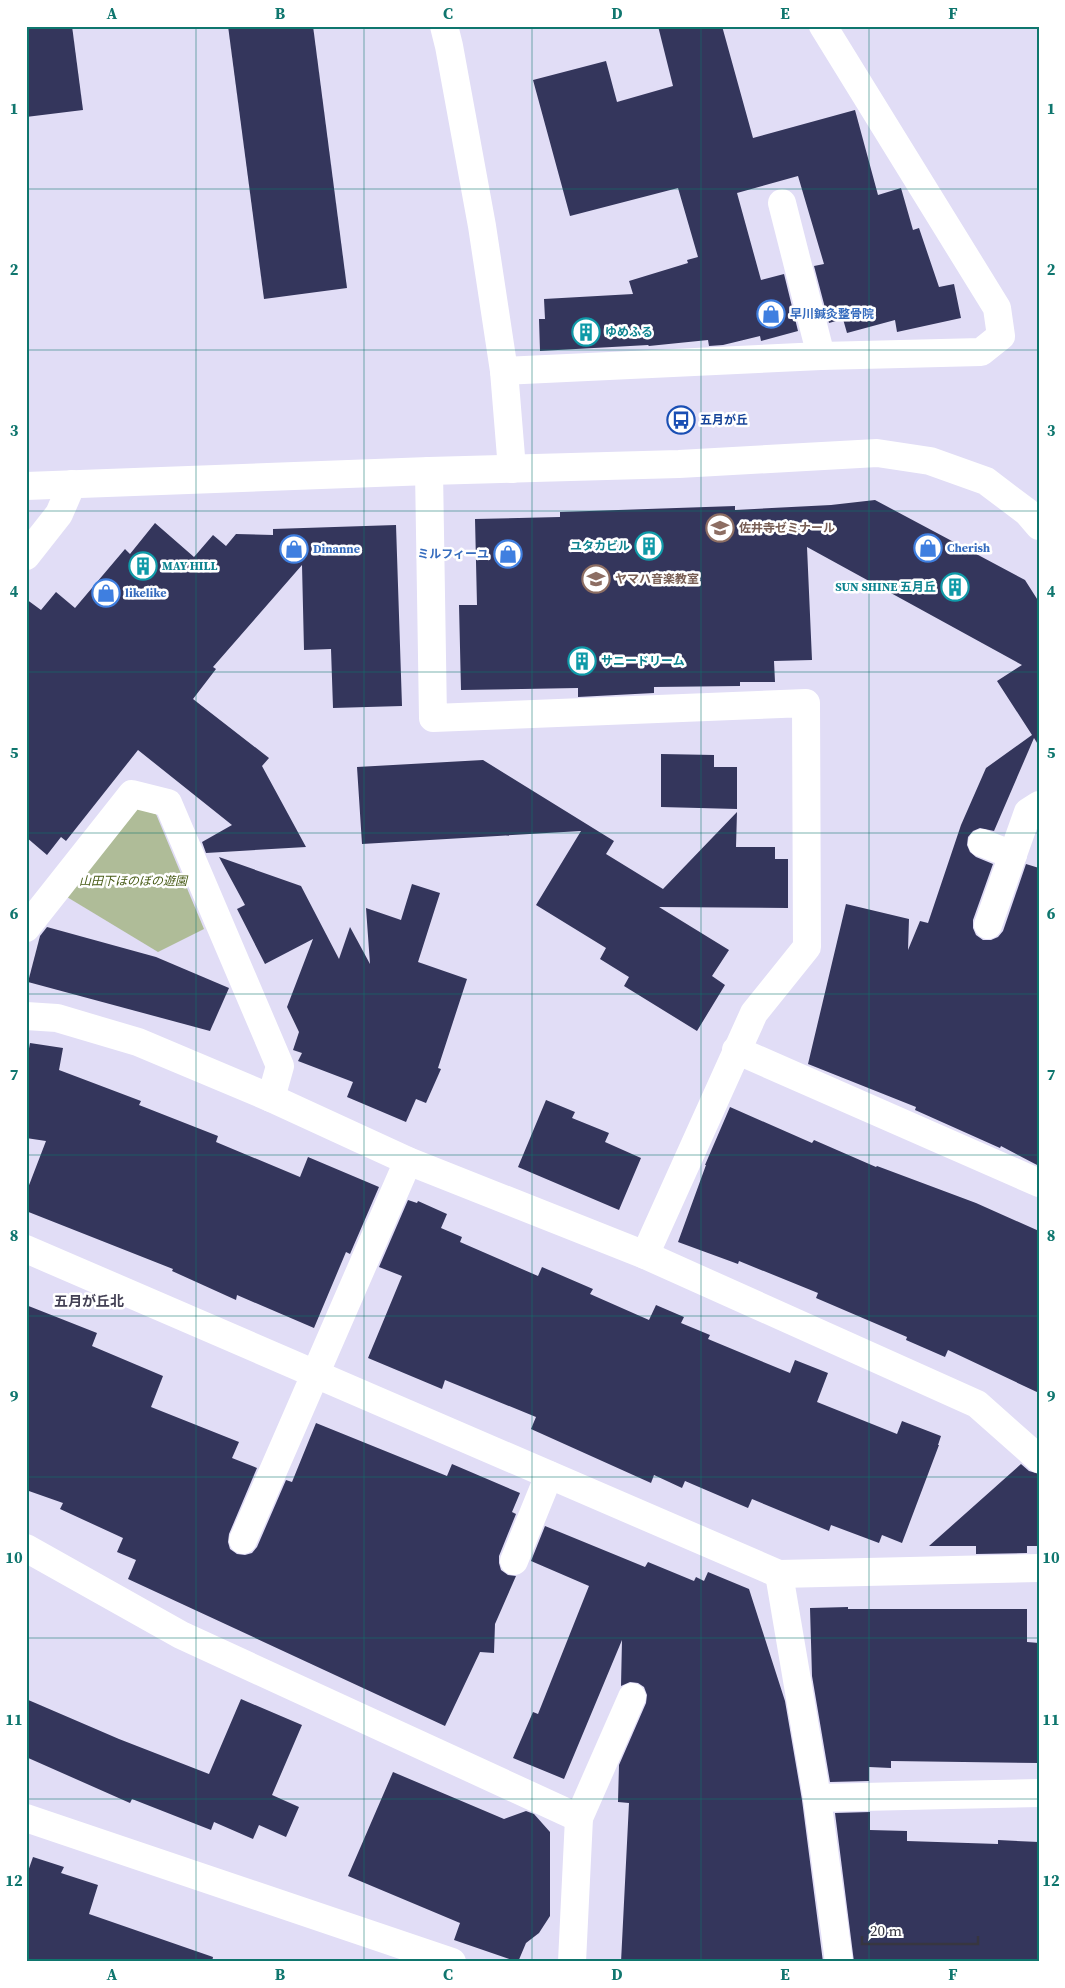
<svg xmlns="http://www.w3.org/2000/svg" width="1065" height="1988" font-family="'Source Serif 4','Noto Sans JP',serif">
  <style>
    .green { fill: #afbc98 }
    .building { fill: #34365c }
    .lines { fill: none; stroke-linecap: round; stroke-linejoin: round }
    .minor { stroke: #fff; stroke-width: 28 }
    .grid { fill: none; stroke: #0f766e; stroke-width: 1; stroke-opacity: 0.55 }
    .labels { text-anchor: middle; dominant-baseline: central; stroke-width: 5; stroke-linejoin: round; paint-order: stroke }
    .shop-label { font-size: 12px; font-weight: bold; fill: #366cbe; stroke: #fff; text-anchor: start }
    .culture-label { font-size: 12px; font-weight: bold; fill: #0d838f; stroke: #fff; text-anchor: start }
    .transit-label { font-size: 12px; font-weight: bold; fill: #164399; stroke: #fff; text-anchor: start }
    .education-label { font-size: 12px; font-weight: bold; fill: #785e54; stroke: #fff; text-anchor: start }
    .park-label { font-size: 12px; font-style: italic; fill: #465a14; stroke: #fff }
    .neighbourhood-label { font-size: 14px; font-weight: bold; fill: #434054; stroke: #fff }
    .neatline { fill: none; stroke: #0f766e; stroke-width: 2 }
    .grid-label { font-size: 16px; text-anchor: middle; font-weight: bold; fill: #0f766e }
  </style>
  <rect width="100%" height="100%" fill="#e1ddf6"/>
  <path class="green" d="M131,807l25,7 48,115 -46,23 -96,-58z"/>
  <g class="building">
    <path d="M26,26h46l11,84 -57,7z"/>
    <path d="M228,26h85l34,262 -83,11z"/>
    <path d="M658,26h64l31,112 102,-28 23,85 23,-7 12,42 6,-2 20,59 15,-3 7,34 -64,14 -2,-12 -48,13 -4,-14 -14,4 -15,-57 10,-2 -26,-88 -61,17 24,87 23,-6 14,57 -37,10 -1,-5 -37,9 -14,1 -1,-6 -59,6 -1,-1 -108,6 -1,-32h6l-1,-20 89,-5 -4,-13 59,-18 -1,-3 11,-3 -20,-69 -108,28 -37,-136 73,-19 11,41 56,-16z"/>
    <path d="M875,500l150,80 14,22v144l-5,-8 -40,93 -14,-3 -7,3 -5,6 -1,8 3,7 6,5 17,7 -20,56v8l3,7 7,5h8l7,-3 5,-6 23,-67 13,4v298l-38,-20 -1,2 -85,-38 1,-3 -108,-43 38,-160 63,15 -1,31 12,-29 8,2 33,-98 25,-57 46,-33 -35,-54 25,-16 -215,-118 5,113 -38,1 1,21h-35v4l-86,1v6l-76,4v-9l-117,2 -2,-85h18l-2,-86 85,-2v-5l175,-6v4l96,-5z"/>
    <path d="M155,523l39,34 19,-22 13,11 10,-12 37,1v-6l123,-4 6,181 -69,2 -2,-59 -27,1 -2,-85 -89,102 3,2 -23,30 76,59 -7,8 44,81 -100,6 -4,-11 30,-17 -94,-75 -72,91 -5,-4 -14,18 -21,-18v-238l15,11 15,-18 19,16 50,-59 5,5z"/>
    <path d="M661,754l53,1v12h23v42l-76,-2z"/>
    <path d="M483,760l131,81 -8,13 57,35 74,-77 -1,35h39v12h13v49l-129,-1 70,43 -17,26 13,9 -28,46 -73,-45 5,-9 -29,-18 6,-11 -70,-43 45,-74 -219,13 -5,-77z"/>
    <path d="M219,857l82,29 38,73 11,-32 20,37 -4,-56 35,12 11,-36 28,9 -22,69 49,17 -29,89 3,1 -15,34 -10,-4 -10,23 -59,-25 6,-15 -55,-21 4,-8 -9,-3 6,-18 -12,-25 26,-68 -48,25 -28,-55 8,-4z"/>
    <path d="M47,927l109,30 73,31 -19,43 -182,-49 12,-46z"/>
    <path d="M30,1043l33,5 -4,22 82,31 -2,4 79,31 -2,6 84,35 8,-20 71,30 -29,67 -4,-2 -32,76 -77,-33 -1,5 -64,-29 1,-2 -147,-58v-18l20,-52 -20,-3v-73z"/>
    <path d="M546,1100l29,12 -3,6 37,15 -4,9 36,16 -22,52 -101,-43z"/>
    <path d="M730,1107l82,36 2,-3 62,27 1,-1 99,37 63,28v162l-91,-43 -3,7 -39,-17 1,-3 -91,-39 2,-5 -79,-32 -1,3 -60,-22 28,-77h-1z"/>
    <path d="M408,1200l9,3 1,-2 29,13 -6,14 21,9 -2,5 78,34 4,-9 51,22 -3,5 59,26 7,-15 28,12 -3,6 29,12 -2,4 82,34 5,-13 33,13 -11,29 80,32 5,-13 39,15 -3,9h1l-37,98 -20,-8 -3,8 -48,-18 -2,6 -77,-32 -4,9 -63,-27 -3,7 -28,-13 -3,8 -120,-54 5,-12 -91,-37 -3,9 -74,-31 34,-82 -23,-9z"/>
    <path d="M26,1305l71,28 -5,13 71,30 -12,31 88,35 -7,16 25,10 -28,66 -1,8 2,7 7,5 8,1 7,-2 5,-6 29,-67 6,2 24,-59 131,53 5,-12 68,29 -8,19 4,2 -17,42v7l2,7 7,5 8,1 -21,48 -1,29 -14,-1 -35,74 -317,-147 8,-19 -19,-8 6,-14 -63,-29 3,-6 -37,-13z"/>
    <path d="M1021,1464l8,7 10,3v72h-12v7l-51,1v-8h-47z"/>
    <path d="M545,1526l100,41 3,-5 46,19 2,-4 8,4 4,-9 41,17 36,112 17,99 21,162h-202l8,-159 -11,-1 1,-37 27,-62 1,-8 -3,-8 -6,-4 -8,-1 -9,4 1,-46 -58,139 -51,-21 20,-46 5,2 51,-128 -58,-25z"/>
    <path d="M848,1607v2h179v33l12,1v120l-148,-2v7l-22,-1v14l-39,1 -18,-106 -2,-68z"/>
    <path d="M26,1699l93,40 90,35 32,-75 61,26 -30,70 27,12 -13,30 -27,-12 -6,14 -39,-17 -3,8 -79,-31 -2,4 -104,-46z"/>
    <path d="M393,1772l111,47 22,-8 8,3 16,18v84l-11,17 -13,10 -8,19 -64,-22 6,-17 -112,-47z"/>
    <path d="M870,1812v18l37,1v10l91,3v-4l41,2v120h-185l-19,-149z"/>
    <path d="M33,1857l31,10 -3,6 37,12 -9,29 124,43 -1,5h-186v-85z"/>
  </g>
  <g class="lines">
    <g class="minor">
      <path d="M444,26l5,20 33,180 22,145 8,98"/>
      <path d="M782,203l39,153"/>
      <path d="M504,371l317,-15 160,-4 20,-16 -4,-28 -174,-282"/>
      <path d="M429,471l4,247 373,-15 1,244 -53,66 -109,242"/>
      <path d="M26,486l403,-15 250,-7 198,-11 53,8 56,20 41,31 12,14"/>
      <path d="M26,556l33,-42 13,-30"/>
      <path d="M982,843l31,12"/>
      <path d="M988,925l40,-113 11,-7"/>
      <path d="M26,928l106,-134 36,9 112,263 -9,32"/>
      <path d="M26,1016l31,2 81,24 133,56 137,63 237,94 332,149 62,55"/>
      <path d="M736,1050l303,133"/>
      <path d="M26,1249l753,325 260,-6"/>
      <path d="M243,1540l165,-379"/>
      <path d="M26,1548l155,87 398,183"/>
      <path d="M514,1561l35,-86"/>
      <path d="M779,1574l38,224 22,164"/>
      <path d="M817,1798l222,-5"/>
      <path d="M26,1818l426,144"/>
      <path d="M572,1962l7,-144 53,-121"/>
    </g>
  </g>
  <path class="grid" d="M196,26v1936M364,26v1936M532,26v1936M701,26v1936M869,26v1936M26,189h1013M26,350h1013M26,511h1013M26,672h1013M26,833h1013M26,994h1013M26,1155h1013M26,1316h1013M26,1477h1013M26,1638h1013M26,1799h1013"/>
  <defs>
    <g id="shop-ring" transform="scale(1.4375)"><circle r="9.5" fill="#fff" stroke="#3f7fe0" stroke-width="1.5"/><path d="M-5-2.5h2.3a2.7 3.5 0 0 1 5.4 0H5L5.5 6h-11ZM-1.5-2.5h3a1.5 2.3 0 0 0-3 0Z" fill="#3f7fe0"/></g>
    <g id="building-ring" transform="scale(1.4375)"><circle r="9.5" fill="#fff" stroke="#0f9aa8" stroke-width="1.5"/><path d="M-4-6H4V6H1V3H-1V6H-4ZM-2.5-4.3h1.7v1.8h-1.7ZM.8-4.3h1.7v1.8H.8ZM-2.5-1h1.7V.8h-1.7ZM.8-1h1.7V.8H.8Z" fill="#0f9aa8"/></g>
    <g id="bus-ring" transform="scale(1.4375)"><circle r="9.5" fill="#fff" stroke="#1a4fb4" stroke-width="1.5"/><path d="M-5-6H5V4H4V6H2V4H-2V6H-4V4H-5ZM-3.5-4V0h7V-4ZM-3.5 1.2v1.5H-2V1.2ZM2 1.2v1.5H3.5V1.2Z" fill="#1a4fb4"/></g>
    <g id="school-ring" transform="scale(1.4375)"><circle r="9.5" fill="#fff" stroke="#8d6e63" stroke-width="1.5"/><path d="M0-5L7-2L0 1L-7-2ZM-4 1L0 2.5L4 1V4Q0 6-4 4Z" fill="#8d6e63"/></g>
  </defs>
  <g fill-rule="evenodd">
    <use href="#shop-ring" x="771" y="314"/>
    <use href="#building-ring" x="586" y="332"/>
    <use href="#bus-ring" x="681" y="420"/>
    <use href="#school-ring" x="720" y="528"/>
    <use href="#building-ring" x="649" y="546"/>
    <use href="#shop-ring" x="928" y="548"/>
    <use href="#shop-ring" x="294" y="549"/>
    <use href="#shop-ring" x="508" y="554"/>
    <use href="#building-ring" x="143" y="566"/>
    <use href="#school-ring" x="596" y="579"/>
    <use href="#building-ring" x="955" y="587"/>
    <use href="#shop-ring" x="106" y="593"/>
    <use href="#building-ring" x="582" y="661"/>
  </g>
  <g class="labels">
    <g class="shop-label">
      <text x="790" y="314">早川鍼灸整骨院</text>
      <text x="947" y="548">Cherish</text>
      <text x="313" y="549">Dinanne</text>
      <text x="489" y="554" text-anchor="end">ミルフィーユ</text>
      <text x="125" y="593">likelike</text>
    </g>
    <g class="culture-label">
      <text x="605" y="332">ゆめふる</text>
      <text x="630" y="546" text-anchor="end">ユタカビル</text>
      <text x="162" y="566">MAY HILL</text>
      <text x="936" y="587" text-anchor="end">SUN SHINE 五月丘</text>
      <text x="601" y="661">サニードリーム</text>
    </g>
    <g class="transit-label">
      <text x="700" y="420">五月が丘</text>
    </g>
    <g class="education-label">
      <text x="739" y="528">佐井寺ゼミナール</text>
      <text x="615" y="579">ヤマハ音楽教室</text>
    </g>
    <g class="park-label">
      <text x="133" y="881">山田下ほのぼの遊園</text>
    </g>
    <g class="neighbourhood-label">
      <text x="89" y="1301">五月が丘北</text>
    </g>
  </g>
  <rect width="1065" height="1988" fill="none" stroke="#ffffff" stroke-width="55"/>
  <path d="M862 1936v8h116v-8" fill="none" stroke="#373640" stroke-width="2.5"/>
  <text x="870" y="1936" font-size="15" fill="#373640" stroke="#ffffff" stroke-width="4" paint-order="stroke">20 m</text>
  <rect x="28" y="28" width="1010" height="1932" class="neatline"/>
  <g class="grid-label">
    <text x="112" y="19">A</text>
    <text x="280" y="19">B</text>
    <text x="448" y="19">C</text>
    <text x="617" y="19">D</text>
    <text x="785" y="19">E</text>
    <text x="953" y="19">F</text>
    <text x="14" y="114">1</text>
    <text x="1051" y="114">1</text>
    <text x="14" y="275">2</text>
    <text x="1051" y="275">2</text>
    <text x="14" y="436">3</text>
    <text x="1051" y="436">3</text>
    <text x="14" y="597">4</text>
    <text x="1051" y="597">4</text>
    <text x="14" y="758">5</text>
    <text x="1051" y="758">5</text>
    <text x="14" y="919">6</text>
    <text x="1051" y="919">6</text>
    <text x="14" y="1080">7</text>
    <text x="1051" y="1080">7</text>
    <text x="14" y="1241">8</text>
    <text x="1051" y="1241">8</text>
    <text x="14" y="1402">9</text>
    <text x="1051" y="1402">9</text>
    <text x="14" y="1563">10</text>
    <text x="1051" y="1563">10</text>
    <text x="14" y="1725">11</text>
    <text x="1051" y="1725">11</text>
    <text x="14" y="1886">12</text>
    <text x="1051" y="1886">12</text>
    <text x="112" y="1980">A</text>
    <text x="280" y="1980">B</text>
    <text x="448" y="1980">C</text>
    <text x="617" y="1980">D</text>
    <text x="785" y="1980">E</text>
    <text x="953" y="1980">F</text>
  </g>
</svg>
